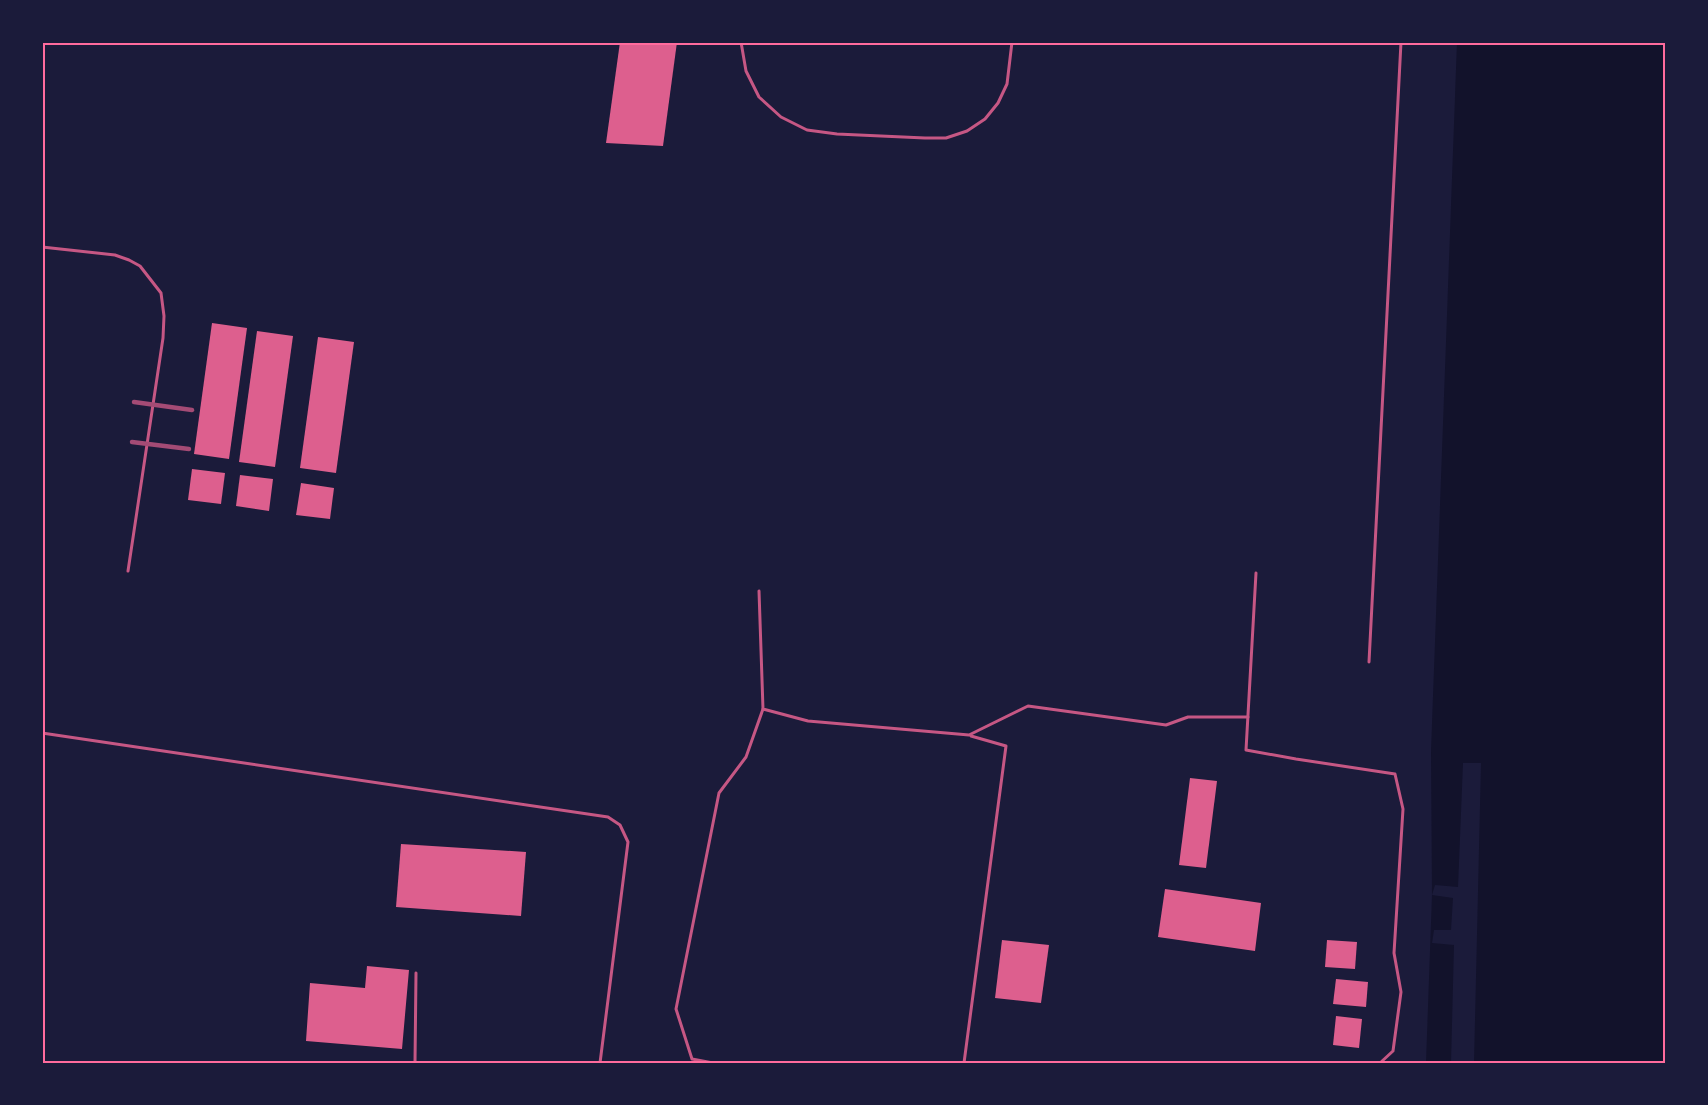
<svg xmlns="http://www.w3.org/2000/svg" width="1708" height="1105" font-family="'Space Grotesk',sans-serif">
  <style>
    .water { fill: #12122b }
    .pier { fill: #1b1b3a }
    .building { fill: #dd5f8e }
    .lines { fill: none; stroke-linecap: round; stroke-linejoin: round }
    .service { stroke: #c65784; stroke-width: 3 }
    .rail { stroke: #a44b75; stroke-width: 4.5 }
    .neatline { fill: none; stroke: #ff6b9d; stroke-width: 2 }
  </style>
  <rect width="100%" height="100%" fill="#1b1b3a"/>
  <path class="water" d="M1457,42h209v1021h-240l6,-168 -1,-144z"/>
  <path class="pier" d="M1463,763h18l-7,300h-23l3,-118 -22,-2 2,-13h17l2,-32 -21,-3 3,-10 23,2z"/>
  <g class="building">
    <path d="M620,42h57l-14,104 -57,-3z"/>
    <path d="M212,323l35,5 -18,131 -35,-5z"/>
    <path d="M257,331l36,5 -18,131 -36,-5z"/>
    <path d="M318,337l36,5 -18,131 -36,-5z"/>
    <path d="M192,469l33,4 -4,31 -33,-4z"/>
    <path d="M240,475l33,4 -4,32 -33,-5z"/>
    <path d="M301,483l33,5 -4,31 -34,-4z"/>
    <path d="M1190,778l27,3 -11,87 -27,-3z"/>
    <path d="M401,844l125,8 -5,64 -125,-9z"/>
    <path d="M1165,889l96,14 -6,48 -97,-14z"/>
    <path d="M1002,940l47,5 -8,58 -46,-5z"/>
    <path d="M1327,940l30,2 -2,27 -30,-2z"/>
    <path d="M367,966l42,4 -7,79 -96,-8 4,-58 55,5z"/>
    <path d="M1336,979l32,3 -2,25 -33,-3z"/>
    <path d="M1336,1016l26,3 -3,29 -26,-3z"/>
  </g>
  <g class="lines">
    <g class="service">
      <path d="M741,42l5,29 13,26 22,20 26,13 30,4 88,4h21l21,-7 18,-12 13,-16 9,-19 5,-42"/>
      <path d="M42,247l73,8 14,5 11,6 21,27 3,23 -1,22 -35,233"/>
      <path d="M1256,573l-10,177 50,9 99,15 8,35 -9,144 7,39 -8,59 -13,12"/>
      <path d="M759,591l4,118 45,12 161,14 59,-29 138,19 22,-8h60"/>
      <path d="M1369,662l32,-620"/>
      <path d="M42,733l566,84 12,8 8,17 -28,221"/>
      <path d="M415,1063l1,-90"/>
      <path d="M713,1063l-21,-4 -16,-50 43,-216 27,-36 17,-48"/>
      <path d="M964,1063l42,-317 -35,-10"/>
    </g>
    <g class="rail">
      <path d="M134,402l58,8"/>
      <path d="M132,442l57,7"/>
    </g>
  </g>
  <rect width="1708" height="1105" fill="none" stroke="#1b1b3a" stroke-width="87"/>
  <rect x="44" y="44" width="1620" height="1018" class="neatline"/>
</svg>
